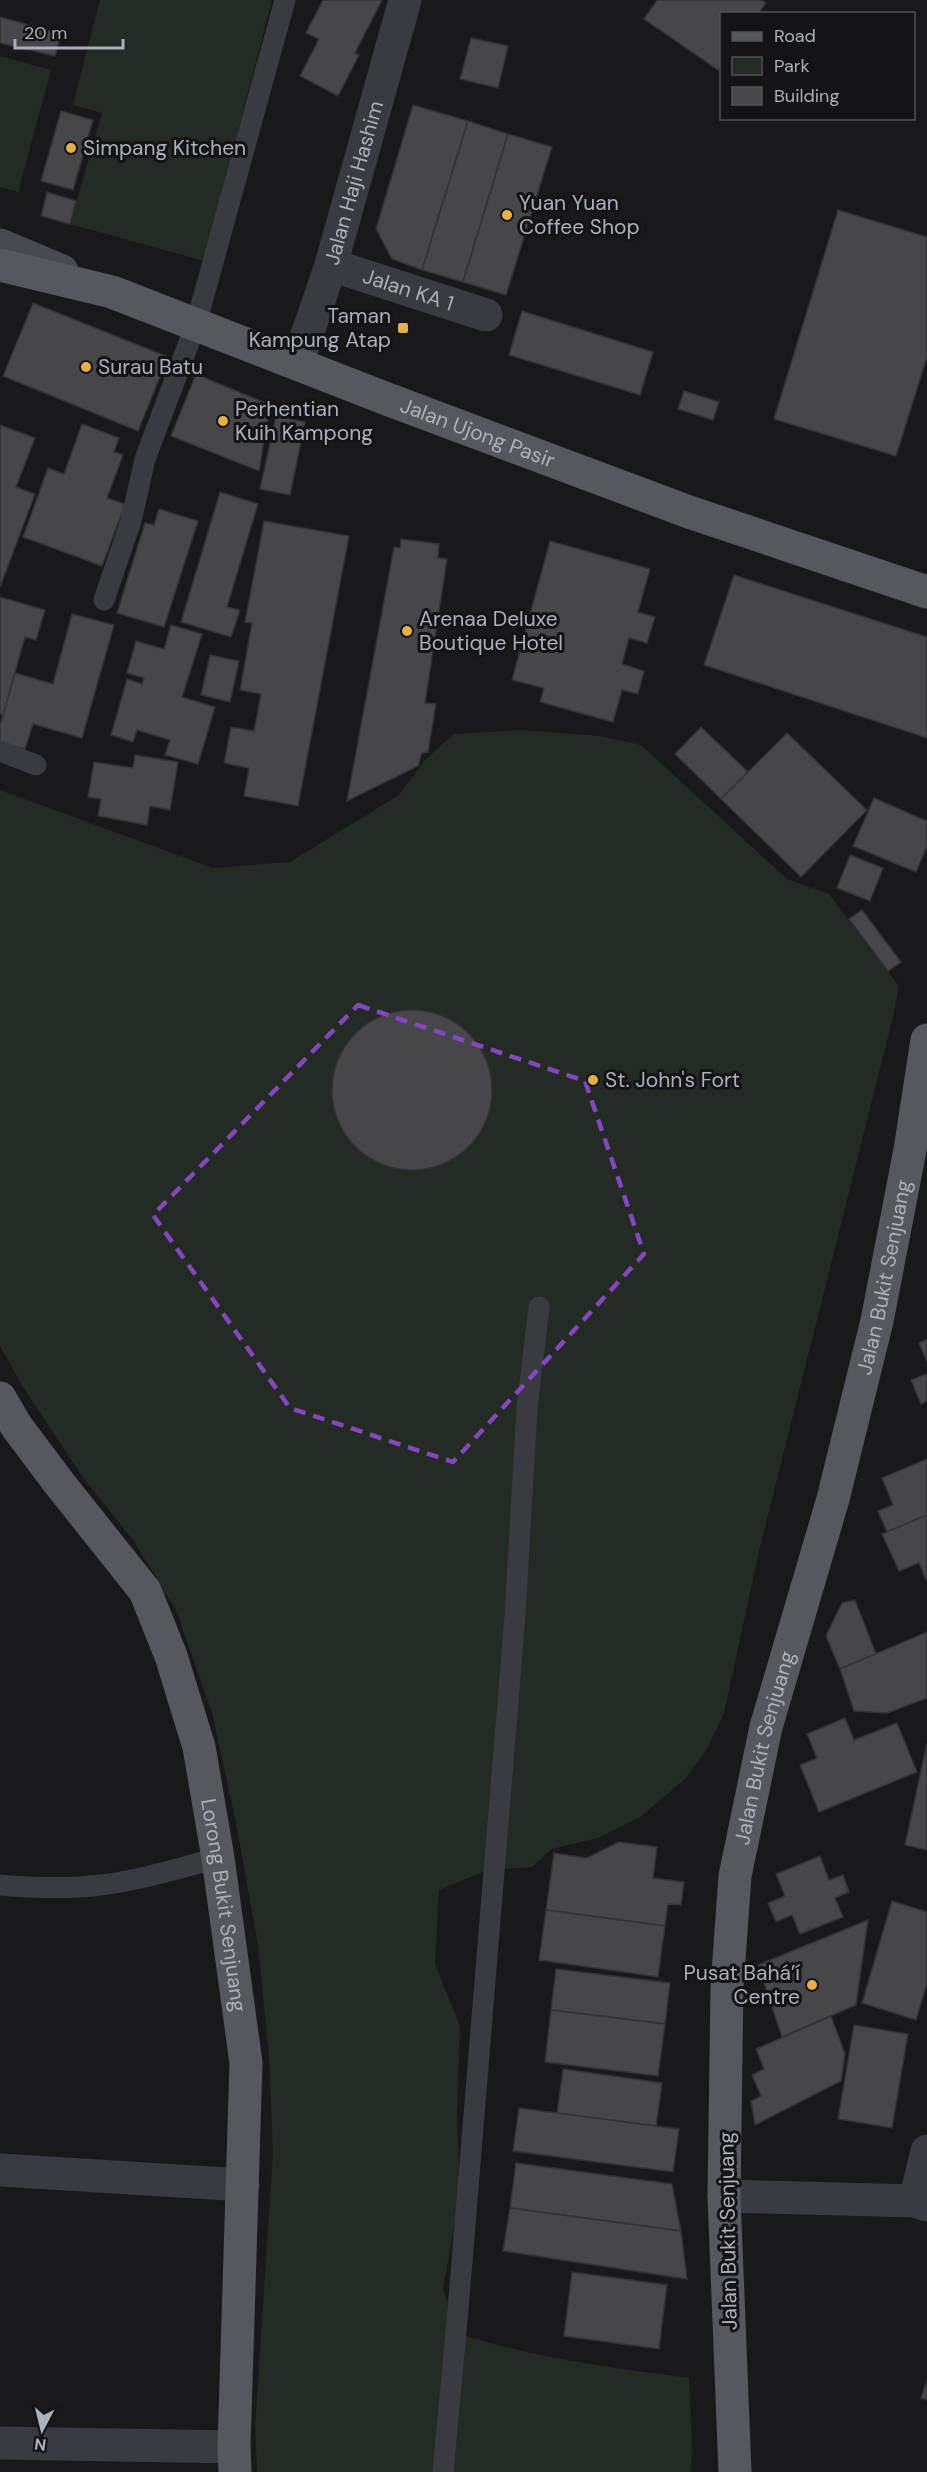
<svg xmlns="http://www.w3.org/2000/svg" width="927" height="2472" font-family="'DM Sans',sans-serif">
  <style>
    .green { fill: #232b24 }
    .building { fill: #46464b; stroke: #333337; stroke-width: 1.5 }
    .lines { fill: none; stroke-linecap: round; stroke-linejoin: round }
    .lane { stroke: #3a3b40; stroke-width: 21 }
    .street { stroke: #3a3b40; stroke-width: 33 }
    .secondary { stroke: #484a4f; stroke-width: 33 }
    .primary { stroke: #56585e; stroke-width: 33 }
    .marked { fill: none; stroke: #8546be; stroke-width: 4.5; stroke-dasharray: 12 8; stroke-linejoin: round }
    .poi-dot { fill: #e5b147; stroke: #141416; stroke-width: 2 }
    .labels { text-anchor: middle; dominant-baseline: central; stroke-width: 6; stroke-linejoin: round; paint-order: stroke }
    .poi-label { font-size: 21px; fill: #acb0b9; stroke: #141416; text-anchor: start }
    .street-label { font-size: 21px; fill: #acb0b9; stroke: #141416 }
  </style>
  <rect width="100%" height="100%" fill="#19191b"/>
  <g class="green">
    <path d="M100,0h172l-68,261 -134,-37 32,-111 -29,-8z"/>
    <path d="M0,56l51,14 -33,122 -18,-5z"/>
    <path d="M521,730l79,6 41,9 146,134 42,15 70,92 -6,31 -133,530 -36,166 -17,36 -22,30 -45,38 -42,21 -46,11 -20,18 -44,3 -49,20 -4,74 25,62 -3,86 3,82 -17,95 15,44c78,26 150,34 231,45l3,64 -1,30h-434l-2,-46 18,-273 -4,-97 -11,-111 -22,-122 -24,-110 -36,-103 -43,-70 -49,-61 -61,-92 -23,-41v-556l213,78 77,-6 109,-67 25,-34 30,-27z"/>
  </g>
  <g class="building">
    <path d="M323,0h59l-27,53 4,2 -21,41 -38,-20 19,-37 -13,-6z"/>
    <path d="M657,0h104l5,3 -8,11h-36v51l-4,5 -74,-51z"/>
    <path d="M0,17l61,17 -6,22 -55,-13z"/>
    <path d="M471,38l37,8 -10,42 -38,-9z"/>
    <path d="M413,105l55,16 -46,149 -30,-11 -16,-30z"/>
    <path d="M61,111l32,9 -20,70 -32,-9z"/>
    <path d="M468,121l40,13 -45,148 -41,-12z"/>
    <path d="M508,134l44,13 -46,148 -43,-13z"/>
    <path d="M47,192l29,9 -6,23 -29,-8z"/>
    <path d="M838,210l89,27v120l-31,99 -122,-37z"/>
    <path d="M33,303l135,54 -30,74 -135,-55z"/>
    <path d="M522,311l131,41 -13,43 -131,-40z"/>
    <path d="M196,374l74,31 -11,66 -88,-35z"/>
    <path d="M684,391l35,11 -6,18 -35,-11z"/>
    <path d="M276,416l29,6 -15,73 -30,-6z"/>
    <path d="M82,424l37,14 -5,14 9,3 -16,43 18,6 -23,62 -79,-29 25,-69 16,6z"/>
    <path d="M0,425l35,13 -19,49 19,7 -35,93z"/>
    <path d="M220,492l38,12 -31,103 13,3 -9,27 -50,-15z"/>
    <path d="M159,509l39,12 -34,106 -47,-14 28,-90 9,2z"/>
    <path d="M264,521l85,15 -51,270 -54,-10 5,-28 -25,-5 7,-36 23,4 7,-37 -21,-4 12,-67 -7,-1z"/>
    <path d="M401,539l38,5 -1,14 9,1 -22,144 11,1 -8,48 -6,1 -4,13 -71,35 47,-254 6,1z"/>
    <path d="M550,541l100,28 -12,43 17,5 -8,26 -18,-5 -7,26 22,7 -6,23 -16,-4 -9,32 -73,-20 4,-14 -32,-8z"/>
    <path d="M734,575l193,62v101l-223,-73z"/>
    <path d="M0,597l45,13 -9,30 -11,-3 -22,78 -3,-1z"/>
    <path d="M72,614l42,11 -32,113 -49,-14 -8,25 -25,-7v-17l15,-52 38,11z"/>
    <path d="M171,625l31,9 -20,63 33,10 -17,57 -33,-9 5,-15 -33,-10 -4,12 -22,-7 16,-56 15,5 2,-6 -17,-5 9,-32 28,8z"/>
    <path d="M210,655l29,6 -9,41 -29,-7z"/>
    <path d="M701,727l47,45 -27,27 -46,-45z"/>
    <path d="M787,733l80,77 -66,67 -80,-78z"/>
    <path d="M135,755l43,7 -8,48 -20,-4 -3,19 -49,-9 3,-17 -13,-2 6,-35 39,6z"/>
    <path d="M874,798l53,23v25l-11,26 -63,-26z"/>
    <path d="M850,855l33,13 -13,33 -33,-13z"/>
    <path d="M862,910l39,52 -13,9 -39,-52z"/>
    <circle cx="412" cy="1090" r="80"/>
    <path d="M927,1339v23l-8,-19z"/>
    <path d="M927,1374v27l-6,3 -10,-24z"/>
    <path d="M927,1459v56l-40,17 -9,-21 15,-6 -11,-27z"/>
    <path d="M927,1515v64l-1,1 -7,-17 -20,8 -17,-37z"/>
    <path d="M855,1600l21,54 -36,15 -14,-33 16,-33z"/>
    <path d="M927,1632v66l-40,15 -33,-2 -14,-42z"/>
    <path d="M845,1718l9,22 43,-17 20,49 -98,40 -19,-47 17,-7 -10,-24z"/>
    <path d="M927,1743v107l-22,-5z"/>
    <path d="M619,1842l38,5 -4,31 31,4 -3,23 -13,-1 -3,22 -119,-16 8,-57 33,5z"/>
    <path d="M820,1856l9,24 14,-5 6,17 -14,6 8,19 -43,17 -8,-19 -16,7 -8,-19 17,-7 -9,-22z"/>
    <path d="M892,1901l35,11v71l-11,37 -54,-17z"/>
    <path d="M546,1910l119,16 -7,51 -119,-17z"/>
    <path d="M868,1920l-12,85 -74,32 -24,-72z"/>
    <path d="M556,1969l114,14 -5,41 -114,-14z"/>
    <path d="M551,2010l114,14 -7,52 -113,-14z"/>
    <path d="M831,2016l14,38 -4,27 -86,44 -4,-24 10,-5 -9,-21 12,-6 -8,-20z"/>
    <path d="M854,2025l54,9 -16,94 -54,-9z"/>
    <path d="M563,2069l99,14 -6,44 -99,-13z"/>
    <path d="M519,2108l160,21 -6,43 -160,-21z"/>
    <path d="M516,2163l156,21 9,47 -171,-23z"/>
    <path d="M510,2208l171,23 6,48 -184,-28z"/>
    <path d="M572,2272l95,13 -8,64 -95,-13z"/>
    <path d="M927,2380v20l-6,-2z"/>
  </g>
  <g class="lines">
    <g class="lane">
      <path d="M104,600l27,-79 14,-62 51,-135 89,-324"/>
      <path d="M0,751l36,14"/>
      <path d="M0,1885c33,3 68,4 101,0 40,-5 79,-17 117,-27"/>
      <path d="M443,2472l15,-162 57,-694 12,-208 12,-101"/>
    </g>
    <g class="street">
      <path id="s1" d="M331,265l155,50"/>
      <path id="s2" d="M297,364l34,-99 74,-265"/>
      <path d="M0,2170l243,15"/>
      <path d="M724,2196l191,5 12,4"/>
      <path d="M915,2201l12,-50"/>
      <path d="M0,2443l234,4"/>
    </g>
    <path class="secondary" d="M0,245l62,26"/>
    <g class="primary">
      <path id="s3" d="M0,265l112,27 275,107 302,113 238,80"/>
      <path id="s4" d="M0,1398l17,29 42,56 86,108 26,65 28,91 19,111 28,205 -12,384 1,25"/>
      <path id="s5" d="M735,2472l-11,-276 3,-209 8,-111 31,-149 67,-228 44,-178 33,-171 17,-110"/>
    </g>
  </g>
  <path class="marked" d="M358,1005l227,76 59,173 -191,208 -163,-54 -137,-193z"/>
  <g class="poi-dot">
    <circle cx="71" cy="148" r="6"/>
    <circle cx="507" cy="215" r="6"/>
    <rect x="397" y="322" width="12" height="12" rx="3"/>
    <circle cx="86" cy="367" r="6"/>
    <circle cx="223" cy="421" r="6"/>
    <circle cx="407" cy="631" r="6"/>
    <circle cx="593" cy="1080" r="6"/>
    <circle cx="812" cy="1985" r="6"/>
  </g>
  <g class="labels">
    <g class="poi-label">
      <text x="83" y="148">Simpang Kitchen</text>
      <text x="519" y="203">Yuan Yuan<tspan x="519" dy="24">Coffee Shop</tspan></text>
      <text x="391" y="316" text-anchor="end">Taman<tspan x="391" dy="24">Kampung Atap</tspan></text>
      <text x="98" y="367">Surau Batu</text>
      <text x="235" y="409">Perhentian<tspan x="235" dy="24">Kuih Kampong</tspan></text>
      <text x="419" y="619">Arenaa Deluxe<tspan x="419" dy="24">Boutique Hotel</tspan></text>
      <text x="605" y="1080">St. John's Fort</text>
      <text x="800" y="1973" text-anchor="end">Pusat Bahá’í<tspan x="800" dy="24">Centre</tspan></text>
    </g>
    <g class="street-label">
      <text stroke="none"><textPath href="#s2" startOffset="190">Jalan Haji Hashim</textPath></text>
      <text stroke="none"><textPath href="#s1" startOffset="81">Jalan KA 1</textPath></text>
      <text stroke="none"><textPath href="#s3" startOffset="507">Jalan Ujong Pasir</textPath></text>
      <text stroke="none"><textPath href="#s5" startOffset="1214">Jalan Bukit Senjuang</textPath></text>
      <text stroke="none"><textPath href="#s5" startOffset="728">Jalan Bukit Senjuang</textPath></text>
      <text stroke="none"><textPath href="#s4" startOffset="567">Lorong Bukit Senjuang</textPath></text>
      <text transform="translate(728 2231) rotate(-91)">Jalan Bukit Senjuang</text>
    </g>
  </g>
  <rect x="720" y="12" width="195" height="108" fill="#141416" stroke="#515257" stroke-width="1.5"/>
  <rect x="732" y="32" width="30" height="9" fill="#56585e" stroke="#515257" stroke-width="1.5"/>
  <text x="774" y="42" font-size="18" fill="#acb0b9">Road</text>
  <rect x="732" y="57" width="30" height="18" fill="#232b24" stroke="#515257" stroke-width="1.5"/>
  <text x="774" y="72" font-size="18" fill="#acb0b9">Park</text>
  <rect x="732" y="87" width="30" height="18" fill="#46464b" stroke="#515257" stroke-width="1.5"/>
  <text x="774" y="102" font-size="18" fill="#acb0b9">Building</text>
  <g transform="translate(42 2430) rotate(187)" stroke="#141416" stroke-width="4.5" paint-order="stroke">
  <path d="M0-4.5L10 22L0 15L-10 22Z" fill="#acb0b9"/>
  <text y="-9" font-size="16" font-weight="bold" text-anchor="middle" fill="#acb0b9">N</text>
  </g>
  <path d="M15 39v9h108v-9" fill="none" stroke="#acb0b9" stroke-width="3"/>
  <text x="24" y="39" font-size="18" fill="#acb0b9" stroke="#141416" stroke-width="4.5" paint-order="stroke">20 m</text>
</svg>
